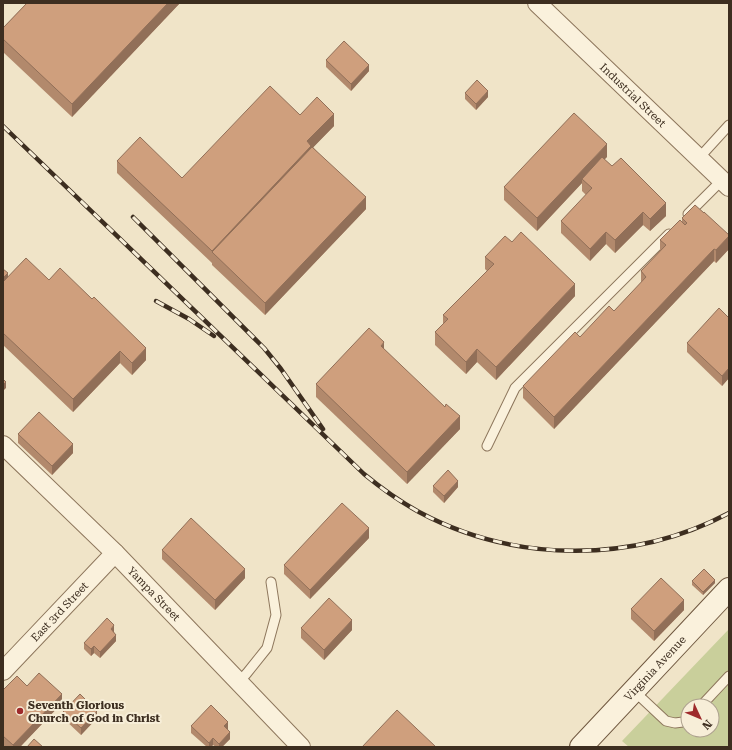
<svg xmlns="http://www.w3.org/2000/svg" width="732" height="750" font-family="'Roboto Serif',serif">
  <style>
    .green { fill: #c9cf9b; fill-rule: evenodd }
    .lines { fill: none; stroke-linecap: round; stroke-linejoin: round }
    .lane-casing { stroke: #8d765c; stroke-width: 11 }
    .street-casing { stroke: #8d765c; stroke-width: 20 }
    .secondary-casing { stroke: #6f573f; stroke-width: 24 }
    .lane { stroke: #faf1dc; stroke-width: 9 }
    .street { stroke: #faf1dc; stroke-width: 18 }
    .secondary { stroke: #faf1dc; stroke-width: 22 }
    .rail-casing { stroke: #3d2e20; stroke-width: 4.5 }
    .rail { stroke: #f7eed8; stroke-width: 3; stroke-dasharray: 9; stroke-linecap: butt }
    .wall { fill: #b2896c }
    .shaded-wall { fill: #916f58 }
    .building { fill: #cf9f7d; stroke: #916f58 }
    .poi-dot { fill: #9e2a2b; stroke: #f7eed8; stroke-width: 1.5 }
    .labels { text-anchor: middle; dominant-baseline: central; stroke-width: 4; stroke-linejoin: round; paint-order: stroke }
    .street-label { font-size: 11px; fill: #3d2e20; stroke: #f7eed8 }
    .poi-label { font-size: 11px; font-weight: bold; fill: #3d2e20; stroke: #f7eed8; text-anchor: start }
  </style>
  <rect width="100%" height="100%" fill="#f0e4c8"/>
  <path class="green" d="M729,629v118h-100l-7,-6zM688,706h24v24h-24z"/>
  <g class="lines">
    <g class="lane-casing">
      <g id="lane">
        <path d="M699,158l30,-33"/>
        <path d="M688,214l34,-34"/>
        <path d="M487,446l28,-58 154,-154"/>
        <path d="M239,682l8,-9 20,-25 9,-33 -5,-33"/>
        <path d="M634,691l32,30 9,2 8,-1 5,-3"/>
        <path d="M701,706l28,-30"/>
      </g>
    </g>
    <g class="street-casing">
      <g id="street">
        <path id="s1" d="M537,3l192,184"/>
        <path id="s2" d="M3,445l112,108 186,194"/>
        <path id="s3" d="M3,671l112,-118"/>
      </g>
    </g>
    <g class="secondary-casing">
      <g id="secondary">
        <path id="s4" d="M581,747l148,-158"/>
      </g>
    </g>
    <use href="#lane" class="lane"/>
    <use href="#street" class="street"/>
    <use href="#secondary" class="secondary"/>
    <g class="rail-casing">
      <g id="rail">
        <path d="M3,126l361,348c17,14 35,27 55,38 95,51 214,52 310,1"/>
        <path d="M133,217l131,131 17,21 42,60"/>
        <path d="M156,301l33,18 25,17"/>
      </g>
    </g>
    <use href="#rail" class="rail"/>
  </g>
  <g class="wall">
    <path d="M27,3h153l-108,114 -69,-65v-24z"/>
    <path d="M326,60l43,11 -18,20 -25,-24z"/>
    <path d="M465,93l23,4 -12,13 -11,-11z"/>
    <path d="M300,115l34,11 -21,21 53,62 -101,106 -53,-50v-2l-95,-90v-12l65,17z"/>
    <path d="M607,157l-3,2 62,57 -16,15 -7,-6 -28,28 -9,-9 -16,17 -29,-28v-12l25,-26 -4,-4v-8l-45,48 -33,-31v-13z"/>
    <path d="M682,218l47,17v14l-13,14 -2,-2 -160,168 -31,-31v-12l57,-49 34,-26 27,-28v-12l19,-20v-11l22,-18z"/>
    <path d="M485,257l90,39 -79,84 -19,-18 -11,12 -31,-29v-13l8,-8v-9l44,-44 -2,-2z"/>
    <path d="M3,269l5,8 41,3 97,80 -14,15 -12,-12 -47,49 -70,-67z"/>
    <path d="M729,318v60l-7,8 -35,-34v-9z"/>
    <path d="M384,349l76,80 -53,55 -91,-87v-13z"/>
    <path d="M18,434l55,19 -21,22 -34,-32z"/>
    <path d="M433,486l25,1 -14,16 -11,-11z"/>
    <path d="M369,538l-59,61 -26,-25v-9z"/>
    <path d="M162,550l83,28 -30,32 -53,-51z"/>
    <path d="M692,581l23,2 -12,12 -11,-10z"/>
    <path d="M631,609l53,1 -30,31 -23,-22z"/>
    <path d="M301,628l51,2 -28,30 -23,-22z"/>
    <path d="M114,632l2,9 -16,17 -6,-5 -3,3 -7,-7v-6z"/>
    <path d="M27,686l35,17 -42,44h-15l-2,-2v-55z"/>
    <path d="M63,712l34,6 -16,17 -18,-17z"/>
    <path d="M191,726l37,3 2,10 -8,8h-6l-3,-2 -2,2h-4l-16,-14z"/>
  </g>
  <g class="shaded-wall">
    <path d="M168,3h12l-108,114v-13z"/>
    <path d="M369,65v6l-18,20v-7z"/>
    <path d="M488,91v6l-12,13v-6z"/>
    <path d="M334,114v12l-122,126v11v-12l95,-110z"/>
    <path d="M607,144v13l-23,24 -2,-2v4l-45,48v-13z"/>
    <path d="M366,197v12l-101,106v-12z"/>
    <path d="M666,203v13l-16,15v-12z"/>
    <path d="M643,212v13l-28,28v-13z"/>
    <path d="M606,232v12l-16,17v-12z"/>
    <path d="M729,236v13l-13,14v-13z"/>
    <path d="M714,249v12l-160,168v-12z"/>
    <path d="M8,273v7l-5,5v-7z"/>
    <path d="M575,284v12l-79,84v-13z"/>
    <path d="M384,342v12l-3,-8z"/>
    <path d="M146,348v12l-14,15v-12z"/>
    <path d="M477,349v13l-11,12v-12z"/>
    <path d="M120,351v12l-47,49v-13z"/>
    <path d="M729,368v10l-7,8v-10z"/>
    <path d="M6,382v6l-3,3v-6z"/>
    <path d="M460,416v13l-53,55v-12z"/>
    <path d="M73,444v9l-21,22v-9z"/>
    <path d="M458,481v6l-14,16v-7z"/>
    <path d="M369,528v10l-59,61v-9z"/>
    <path d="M245,569v9l-30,32v-10z"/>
    <path d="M715,580v3l-12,12v-3z"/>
    <path d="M684,600v10l-30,31v-10z"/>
    <path d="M352,620v10l-28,30v-10z"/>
    <path d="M114,625v7l-3,4v-7z"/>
    <path d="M116,635v6l-16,17v-6z"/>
    <path d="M94,646v7l-3,3v-7z"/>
    <path d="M62,694v9l-42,44h-7v-2z"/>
    <path d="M97,711v7l-16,17v-7z"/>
    <path d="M228,722v7l-4,4v-7z"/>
    <path d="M230,732v7l-8,8h-3v-3z"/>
    <path d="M213,738v7l-2,2h-2v-4z"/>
  </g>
  <g class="building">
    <path d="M27,3h141l-96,101 -69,-65v-11z"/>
    <path d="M344,41l25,24 -18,19 -25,-24z"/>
    <path d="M477,80l11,11 -12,13 -11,-11z"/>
    <path d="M270,86l30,29 17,-18 17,17 -27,27 4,5 -99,105 -95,-90 23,-24 42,41z"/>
    <path d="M574,113l33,31 -70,74 -33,-31z"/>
    <path d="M312,147l54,50 -101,106 -53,-51z"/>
    <path d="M602,157l10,9 9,-8 45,45 -16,16 -7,-7 -28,28 -9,-8 -16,17 -29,-28 31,-33 -10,-9z"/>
    <path d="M695,205l9,8v-1l25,23v1l-13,14 -2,-1 -160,168 -31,-31 52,-54 5,5 29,-31 5,5 32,-34 -5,-6 25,-26 -6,-5 20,-20 5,5 2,-2 -5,-5z"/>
    <path d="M521,232l54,52 -79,83 -19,-18 -11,13 -31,-30 13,-13 -5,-4 51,-51 -9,-7 20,-21 7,6z"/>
    <path d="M26,258l23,22 11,-12 32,31 2,-2 52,51 -14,15 -12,-12 -47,48 -70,-66v-51z"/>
    <path d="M3,269l5,4 -5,5z"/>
    <path d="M719,308l10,10v50l-7,8 -35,-33z"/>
    <path d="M369,328l15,14 -3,4 64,61 1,-3 14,12 -53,56 -91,-88z"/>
    <path d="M3,379l3,3 -3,3z"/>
    <path d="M39,412l34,32 -21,22 -34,-32z"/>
    <path d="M448,470l10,11 -14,15 -11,-10z"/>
    <path d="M342,503l27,25 -59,62 -26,-25z"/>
    <path d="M191,518l54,51 -30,31 -53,-50z"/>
    <path d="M704,569l11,11 -12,12 -11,-11z"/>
    <path d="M661,578l23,22 -30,31 -23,-22z"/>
    <path d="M329,598l23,22 -28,30 -23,-22z"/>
    <path d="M107,618l7,7 -3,4 5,6 -16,17 -6,-6 -3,3 -7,-6z"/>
    <path d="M39,673l23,21 -49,51 -10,-9v-46l14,-14 10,10z"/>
    <path d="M80,694l17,17 -16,17 -18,-16z"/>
    <path d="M211,705l17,17 -4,4 6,6 -11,12 -6,-6 -4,5 -18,-17z"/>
    <path d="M397,710l39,37h-74z"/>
    <path d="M34,739l9,8h-16z"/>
  </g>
  <circle class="poi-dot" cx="20" cy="711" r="4"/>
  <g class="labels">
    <g class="street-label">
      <text stroke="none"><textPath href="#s1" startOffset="133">Industrial Street</textPath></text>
      <text stroke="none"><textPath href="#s2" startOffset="212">Yampa Street</textPath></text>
      <text stroke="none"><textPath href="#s3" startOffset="82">East 3rd Street</textPath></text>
      <text stroke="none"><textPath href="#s4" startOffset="108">Virginia Avenue</textPath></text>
    </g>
    <g class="poi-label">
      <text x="28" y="705">Seventh Glorious<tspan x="28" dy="13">Church of God in Christ</tspan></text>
    </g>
  </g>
  <rect width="732" height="750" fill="none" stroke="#3d2e20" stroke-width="8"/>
  <g transform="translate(700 718) rotate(134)"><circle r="19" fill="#f7eed8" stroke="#ada18e"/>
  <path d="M0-3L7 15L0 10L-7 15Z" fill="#9e2a2b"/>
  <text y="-6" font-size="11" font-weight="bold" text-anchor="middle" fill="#3d2e20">N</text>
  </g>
</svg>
